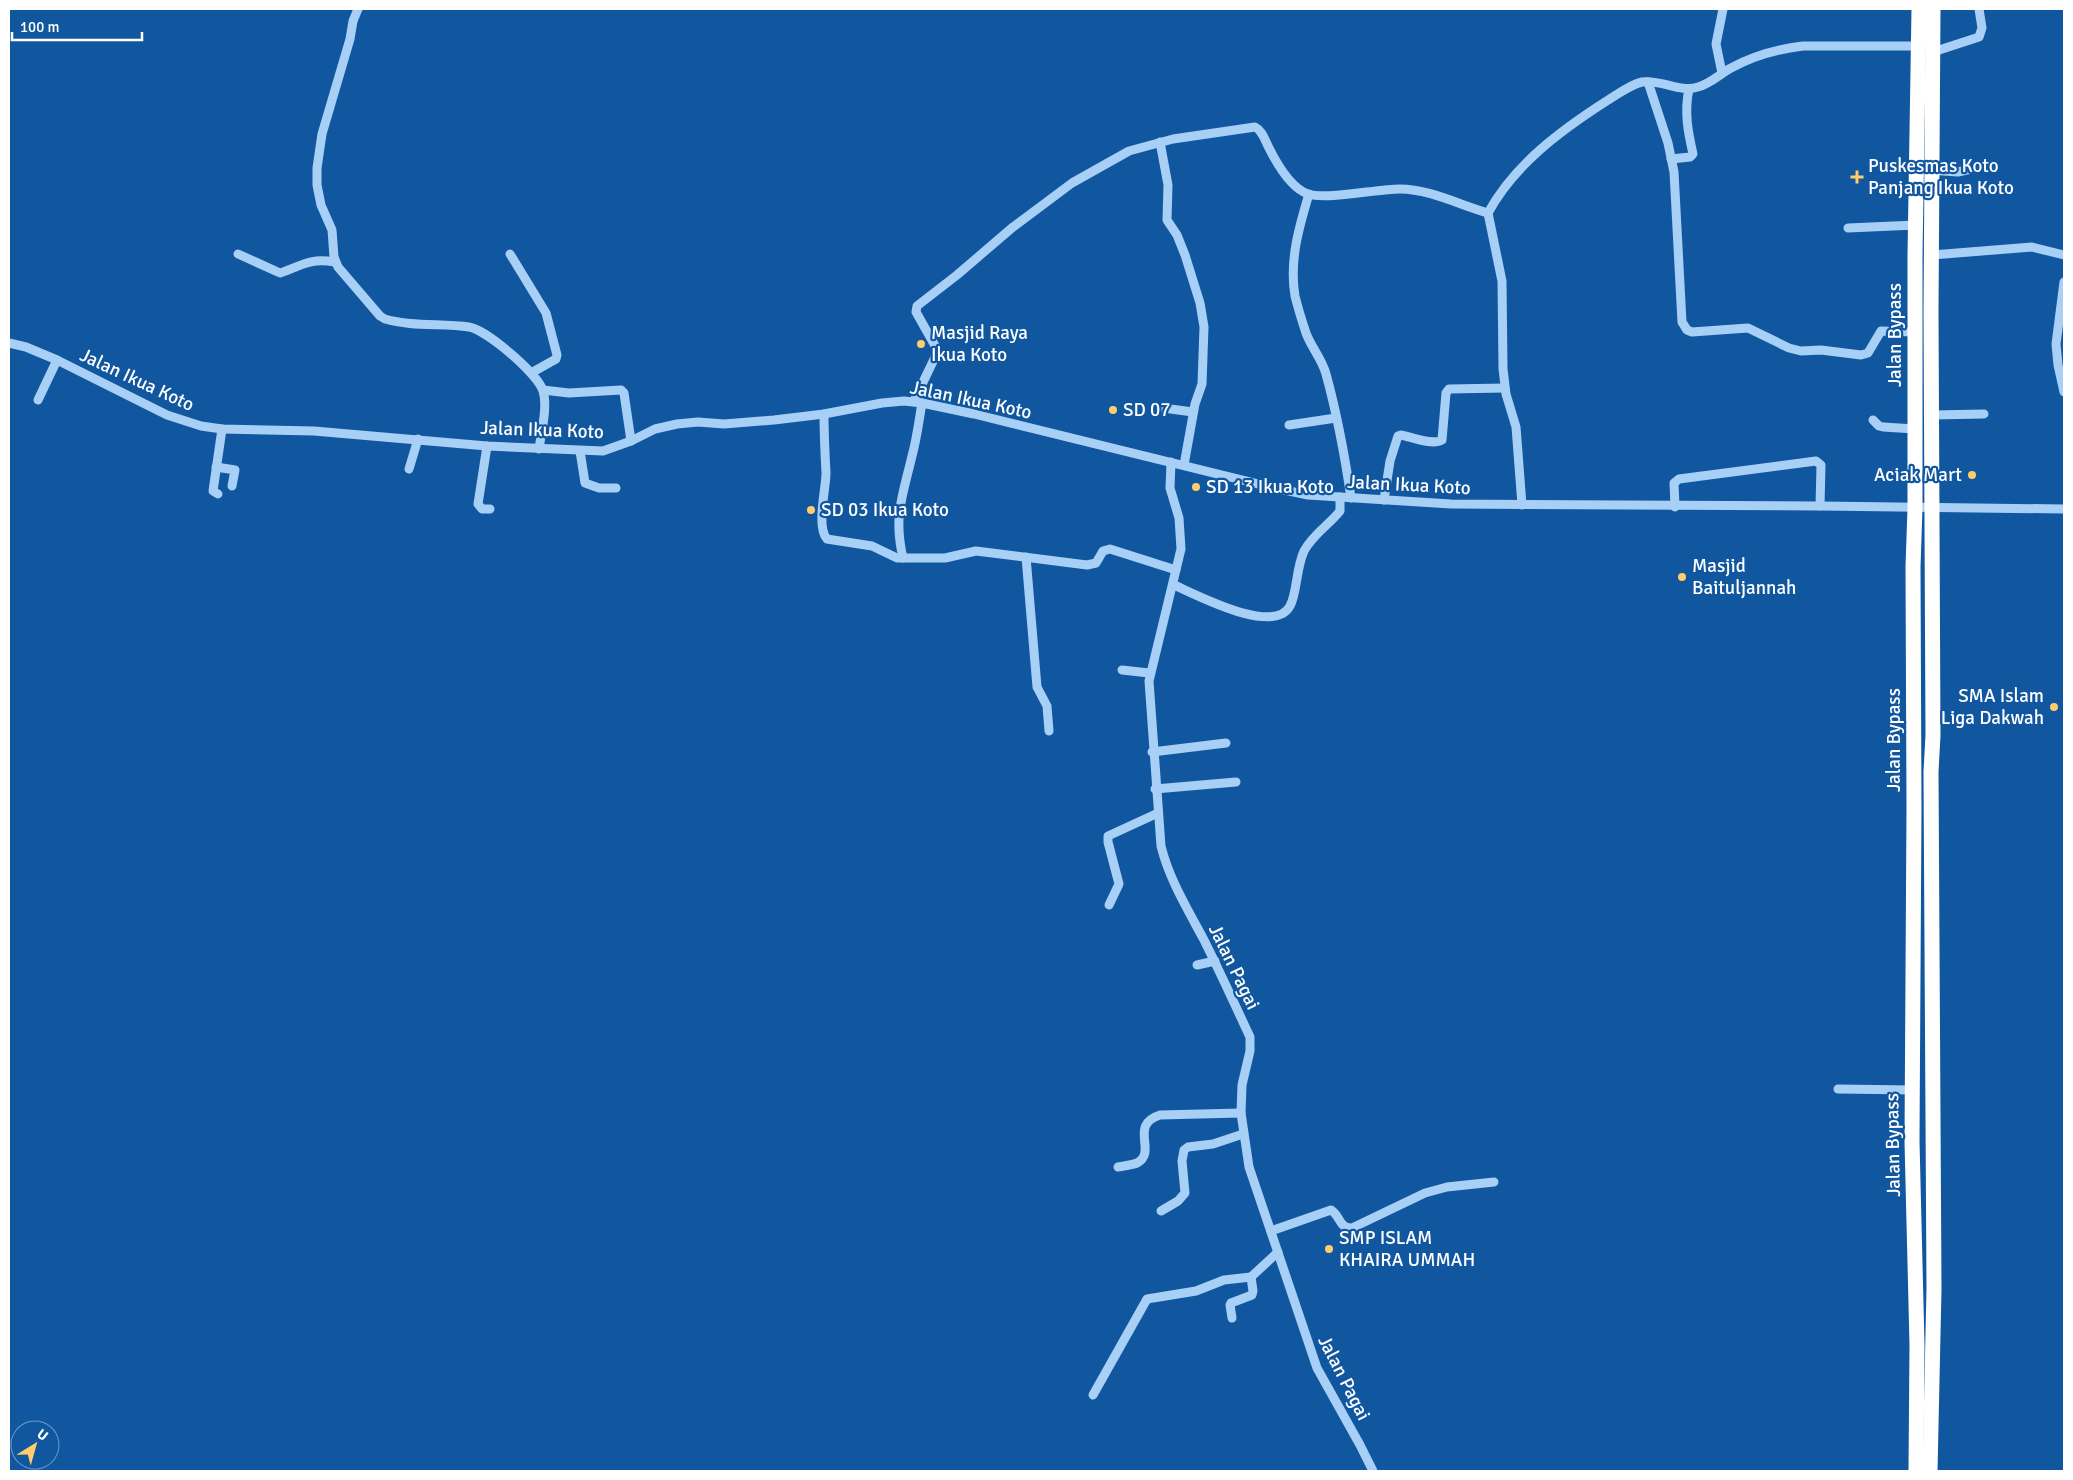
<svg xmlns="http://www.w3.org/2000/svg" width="2073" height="1480" font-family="Signika,sans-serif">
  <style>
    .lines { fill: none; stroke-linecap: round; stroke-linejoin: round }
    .minor { stroke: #a8cff5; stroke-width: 9 }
    .highway { stroke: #fff; stroke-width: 15 }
    .poi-dot { fill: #ffcd6c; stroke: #1157a0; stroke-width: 2 }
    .labels { text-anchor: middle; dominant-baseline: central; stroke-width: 4.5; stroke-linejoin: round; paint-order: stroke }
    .poi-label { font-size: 19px; fill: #fff; stroke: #1157a0; text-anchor: start }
    .street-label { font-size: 19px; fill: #fff; stroke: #1157a0 }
  </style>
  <rect width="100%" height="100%" fill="#1157a0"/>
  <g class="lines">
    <g class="minor">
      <path d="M358,9l-5,12 -3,18 -28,95 -5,34v17l4,20 11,25 2,27 4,10 42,49 5,3c27,8 57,4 84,8 18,3 69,47 74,64 5,15 -2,43 -4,58"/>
      <path d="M1933,52l46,-15 3,-9 -3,-19"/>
      <path d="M1722,73l-6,-29 7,-35"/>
      <path d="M1648,82l20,61 6,29 8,150 5,8 5,2 56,-4 41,20 12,3 20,-1 40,5 7,-2 13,-22 34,1"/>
      <path d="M1160,142l8,43 -1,35 10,15 8,20 15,48 4,24 -2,57 -7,20 -11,61"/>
      <path d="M1671,159l19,-2 3,-3c-5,-22 -9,-42 -4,-65"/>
      <path d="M1928,170l30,2 31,-7"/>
      <path d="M1309,194c-10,33 -20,67 -14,102 3,12 7,25 11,37 5,14 16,26 20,41 11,40 19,83 25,124"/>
      <path d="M1488,213l14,68 1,88 3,25 10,33 6,78"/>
      <path d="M1848,228l68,-3"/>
      <path d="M238,254l42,19c24,-8 28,-15 55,-11"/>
      <path d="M510,254l36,59 11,42 -1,4 -25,14"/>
      <path d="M1932,255l100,-8 32,8"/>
      <path d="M2064,282l-8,62 2,21 6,27"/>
      <path d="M9,343l17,4 31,13 110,55 34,11 21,3 92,2 173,15 116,5 28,-10 24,-12 22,-5 21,-2 26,2 50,-4 50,-6 58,-11 22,-2 18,2 52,11 301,74 33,7 143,9 369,2 244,3"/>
      <path d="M543,390l26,3 52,-3 3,3 7,48"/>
      <path d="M38,400l19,-40"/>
      <path d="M914,401l24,-50 -22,-39 1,-6 40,-31 56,-48 59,-44 57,-32 44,-12 82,-12c8,4 10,14 14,21 8,16 22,40 39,46 19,6 69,-5 92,-5 29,0 60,16 88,24 26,-48 72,-82 117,-111 12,-7 24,-17 37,-20 19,-3 38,11 56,5 12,-3 22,-13 33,-19 22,-12 47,-19 72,-22h116"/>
      <path d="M1163,408l30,4"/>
      <path d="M824,414c0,20 1,40 2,59 0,16 -10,54 1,66l45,7 25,12h48l31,-7 111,14 9,-2 7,-12 7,-2 66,21"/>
      <path d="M1933,415l51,-1"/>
      <path d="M1873,420l6,6 4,1 32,2"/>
      <path d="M1289,425l47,-7"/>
      <path d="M487,446l-9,58 4,5h8"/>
      <path d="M580,451l5,32 14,5h17"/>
      <path d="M1171,462l-1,26 9,30 2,31 -32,132 12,165c8,33 27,64 43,94 16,32 31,65 46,97v14l-8,34 -1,28 8,54 68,201 43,77 13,26"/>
      <path d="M216,467l19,3 -3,16"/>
      <path d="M409,469l9,-30"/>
      <path d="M218,494l-5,-3 9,-62"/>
      <path d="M1384,500l6,-39 8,-25 3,-1c11,2 31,11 41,5l4,-47 3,-4 56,-1"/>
      <path d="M1675,507l-1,-24 5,-4 137,-18 5,4 -1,41"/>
      <path d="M1026,557l11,130 10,19 2,25"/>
      <path d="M903,558c-10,-42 0,-63 9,-102 5,-18 7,-36 10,-53"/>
      <path d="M1174,585c23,10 100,51 116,21 7,-12 6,-38 14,-55 9,-17 25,-26 36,-40v-14"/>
      <path d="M1122,670l27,3"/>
      <path d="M1152,752l74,-9"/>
      <path d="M1155,789l81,-7"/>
      <path d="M1109,905l10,-21 -11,-42v-6l50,-23"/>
      <path d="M1197,965l18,-4"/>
      <path d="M1838,1089l74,1"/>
      <path d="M1118,1167c6,-1 14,-2 19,-4 21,-11 -9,-38 23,-48l81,-2"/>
      <path d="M1161,1211l17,-10 7,-8 -3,-32 2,-11 4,-3 25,-3 30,-10"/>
      <path d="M1271,1231l60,-21c9,5 8,19 21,18l73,-35 22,-6 47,-5"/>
      <path d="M1232,1318l-2,-13 1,-2 21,-8 1,-4 -2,-14 27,-25"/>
      <path d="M1093,1395l54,-96 49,-8 28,-11 27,-3"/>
    </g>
    <g class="highway">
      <path d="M1916,1471l1,-126 -5,-204 2,-332 -1,-242 2,-59v-253l4,-246"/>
      <path d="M1930,1471l4,-182 -3,-517 2,-37 -2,-423 2,-303"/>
    </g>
  </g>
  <g class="poi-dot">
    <path d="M1854.5 169.5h5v5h5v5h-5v5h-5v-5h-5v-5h5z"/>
    <circle cx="921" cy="344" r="5"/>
    <circle cx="1113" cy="410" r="5"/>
    <circle cx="1972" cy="475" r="5"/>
    <circle cx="1196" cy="487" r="5"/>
    <circle cx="811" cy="510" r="5"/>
    <circle cx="1682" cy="577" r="5"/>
    <circle cx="2054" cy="707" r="5"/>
    <circle cx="1329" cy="1249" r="5"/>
  </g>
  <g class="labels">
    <g class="poi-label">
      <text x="1868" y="166">Puskesmas Koto<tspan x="1868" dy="22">Panjang Ikua Koto</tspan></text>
      <text x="931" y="333">Masjid Raya<tspan x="931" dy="22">Ikua Koto</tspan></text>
      <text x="1123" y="410">SD 07</text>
      <text x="1962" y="475" text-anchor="end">Aciak Mart</text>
      <text x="1206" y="487">SD 13 Ikua Koto</text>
      <text x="821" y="510">SD 03 Ikua Koto</text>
      <text x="1692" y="566">Masjid<tspan x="1692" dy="22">Baituljannah</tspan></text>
      <text x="2044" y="696" text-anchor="end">SMA Islam<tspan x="2044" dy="22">Liga Dakwah</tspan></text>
      <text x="1339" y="1238">SMP ISLAM<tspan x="1339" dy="22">KHAIRA UMMAH</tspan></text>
    </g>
    <g class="street-label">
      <text transform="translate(1895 335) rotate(-90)">Jalan Bypass</text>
      <text transform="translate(137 380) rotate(25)">Jalan Ikua Koto</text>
      <text transform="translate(971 400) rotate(12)">Jalan Ikua Koto</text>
      <text transform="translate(542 430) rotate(2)">Jalan Ikua Koto</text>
      <text transform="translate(1409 485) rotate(3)">Jalan Ikua Koto</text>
      <text transform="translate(1894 740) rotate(-90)">Jalan Bypass</text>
      <text transform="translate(1234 967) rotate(64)">Jalan Pagai</text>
      <text transform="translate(1893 1145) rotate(-91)">Jalan Bypass</text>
      <text transform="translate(1344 1378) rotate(63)">Jalan Pagai</text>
    </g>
  </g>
  <rect width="2073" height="1480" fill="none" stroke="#ffffff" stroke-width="20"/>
  <g transform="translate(35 1445) rotate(37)"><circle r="24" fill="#1157a0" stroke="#709ac6"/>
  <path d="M0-4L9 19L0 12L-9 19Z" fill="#ffcd6c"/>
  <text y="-8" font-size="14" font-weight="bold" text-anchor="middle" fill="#ffffff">U</text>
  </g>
  <path d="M12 32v8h130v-8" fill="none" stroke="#ffffff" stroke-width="2.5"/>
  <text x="20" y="32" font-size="15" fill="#ffffff" stroke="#1157a0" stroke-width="4" paint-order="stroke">100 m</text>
</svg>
